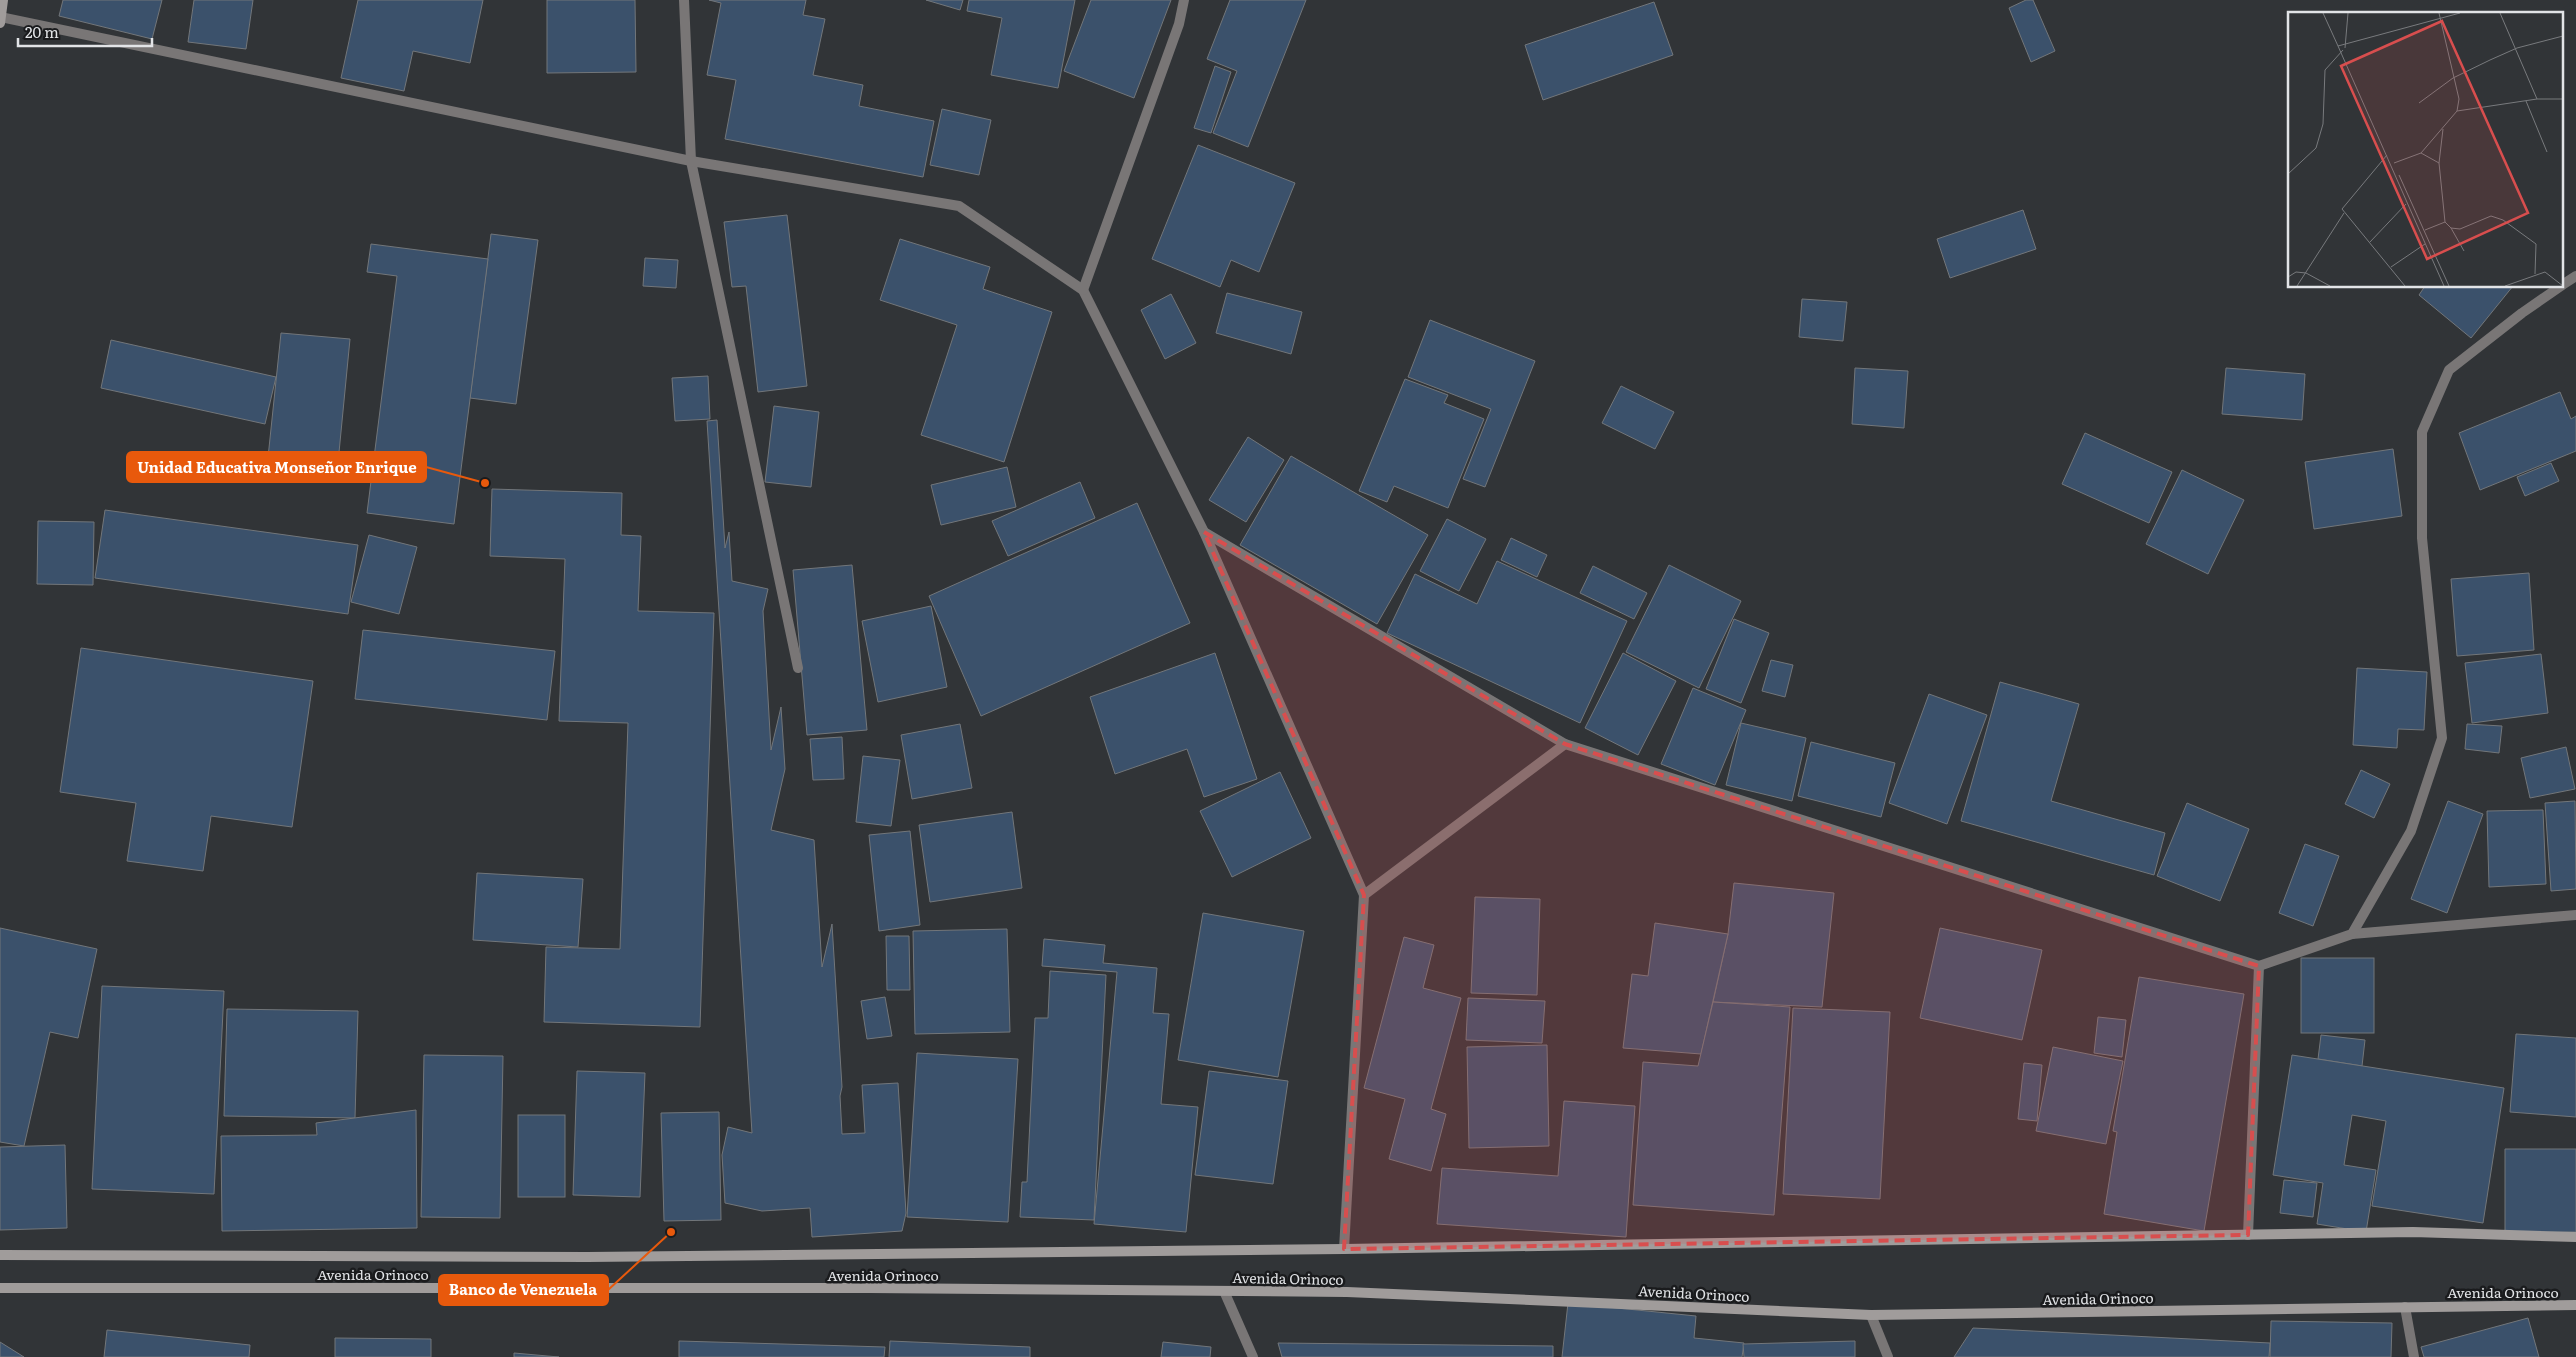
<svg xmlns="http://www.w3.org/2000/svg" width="2576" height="1357" font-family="Literata,serif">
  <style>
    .building { fill: #3b516b; stroke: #72767a }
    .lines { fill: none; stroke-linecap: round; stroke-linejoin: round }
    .street { stroke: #797676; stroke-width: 10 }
    .secondary { stroke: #a09c9b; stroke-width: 10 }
    .marked { fill: #d84e4e; fill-opacity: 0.2; stroke: #d84e4e; stroke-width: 4; stroke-dasharray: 10 6; stroke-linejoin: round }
    .labels { text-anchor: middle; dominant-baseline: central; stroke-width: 5; stroke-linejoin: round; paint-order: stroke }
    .street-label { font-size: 14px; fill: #e2e4e7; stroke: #1a1b1d }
    .inset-road { fill: none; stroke: #787a7d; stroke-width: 1 }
    .view { fill: #d84e4e; fill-opacity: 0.15; stroke: #d84e4e; stroke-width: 2.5 }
    .inset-edge { fill: none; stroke: #e2e4e7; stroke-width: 2.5 }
    .leader { fill: none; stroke: #e8590c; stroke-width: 2 }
    .callout-dot { fill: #e8590c; stroke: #1a1b1d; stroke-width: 2 }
    .callout { fill: #e8590c; stroke: #e8590c; stroke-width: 2 }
    .callout-label { font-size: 15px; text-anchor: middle; font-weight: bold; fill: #fff }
  </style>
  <rect width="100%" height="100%" fill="#313437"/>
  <g class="building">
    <path d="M63,0h99l-10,39 -93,-23z"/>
    <path d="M194,0h59l-7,49 -58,-7z"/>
    <path d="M358,0h125l-13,63 -57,-12 -9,40 -63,-13z"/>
    <path d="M547,0h88l1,72 -89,1z"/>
    <path d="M709,0h97l-3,15 22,4 -12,56 50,10 -4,21 75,15 -11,56 -198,-38 11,-59 -29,-5 14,-72z"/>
    <path d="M926,0h37l-3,10z"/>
    <path d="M969,0h106l-17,88 -67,-13 11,-57 -35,-7z"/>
    <path d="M1091,0h80l-37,98 -70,-27z"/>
    <path d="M1230,0h76l-58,147 -35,-14 24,-62 -30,-12z"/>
    <path d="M2026,0h7l22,51 -24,11 -22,-54z"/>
    <path d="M1654,2l19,53 -130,45 -18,-55z"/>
    <path d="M1215,66l16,6 -20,61 -17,-5z"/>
    <path d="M942,109l49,11 -12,55 -49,-10z"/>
    <path d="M1198,145l97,38 -36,89 -28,-12 -11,27 -68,-28z"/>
    <path d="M2023,210l13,39 -86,29 -13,-39z"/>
    <path d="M787,215l20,171 -49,6 -12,-106 -14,1 -8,-65z"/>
    <path d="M491,234l47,6 -22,164 -46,-6z"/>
    <path d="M900,239l90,28 -7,22 69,23 -48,150 -83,-27 36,-110 -77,-25z"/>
    <path d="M371,244l117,15 -34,265 -87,-11 30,-237 -30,-4z"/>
    <path d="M645,258l33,2 -2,28 -33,-2z"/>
    <path d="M2425,286h88l-42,52 -52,-43z"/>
    <path d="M1227,293l75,19 -11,42 -75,-21z"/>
    <path d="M1171,294l25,49 -31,16 -24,-49z"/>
    <path d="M1802,299l45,3 -4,39 -44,-4z"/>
    <path d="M1430,320l105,41 -50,126 -22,-8 28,-70 -83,-32z"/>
    <path d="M281,333l69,6 -13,134 -70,-6z"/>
    <path d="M111,340l165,37 -11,47 -164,-36z"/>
    <path d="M1855,368l53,3 -4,57 -52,-4z"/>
    <path d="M2226,368l79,6 -3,46 -80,-6z"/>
    <path d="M708,376l2,43 -35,2 -3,-43z"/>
    <path d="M1405,379l43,16 -4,8 40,16 -36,89 -54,-22 -7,16 -28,-11z"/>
    <path d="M1621,386l53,26 -19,37 -53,-26z"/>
    <path d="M2560,392l11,27 5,-3v35l-96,39 -21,-57z"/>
    <path d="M774,406l45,6 -8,75 -46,-5z"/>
    <path d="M717,420l8,128 4,-16 3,49 36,8 -5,22 8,139 10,-43 4,62 -14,61 43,10 8,127 10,-43 10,163 -2,9 2,38 23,-1 -3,-48 36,-2 8,130 -4,18 -90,6 -2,-29 -48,3 -37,-8 -3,-48 6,-28 24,6 -45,-712z"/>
    <path d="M2085,433l87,39 -23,51 -87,-39z"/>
    <path d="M1248,437l36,23 -38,62 -37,-22z"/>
    <path d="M2393,449l9,67 -88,13 -9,-67z"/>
    <path d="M1291,456l137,79 -51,89 -137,-79z"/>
    <path d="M2551,463l8,18 -34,15 -8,-19z"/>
    <path d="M1007,467l9,40 -75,18 -10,-40z"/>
    <path d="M2182,470l62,30 -36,74 -62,-30z"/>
    <path d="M1080,482l15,36 -87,38 -16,-35z"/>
    <path d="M492,489l130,4 -1,42 20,1 -3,75 76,2 -14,414 -156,-5 2,-75 74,2 8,-226 -69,-2 6,-162 -75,-3z"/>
    <path d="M1137,503l53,120 -209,93 -52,-120z"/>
    <path d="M105,510l253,35 -10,69 -253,-36z"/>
    <path d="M1447,519l39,20 -27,52 -39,-20z"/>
    <path d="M38,521l56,1 -1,63 -56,-1z"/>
    <path d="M369,535l48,12 -18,67 -48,-12z"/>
    <path d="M1511,538l36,17 -10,22 -36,-17z"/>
    <path d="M1497,561l130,60 -47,102 -193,-90 28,-59 62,30z"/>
    <path d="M852,565l15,165 -60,5 -14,-165z"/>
    <path d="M1669,565l72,36 -42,87 -73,-36z"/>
    <path d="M1593,566l54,27 -13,26 -54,-26z"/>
    <path d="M2529,573l5,77 -77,6 -6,-77z"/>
    <path d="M931,606l16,81 -69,15 -16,-81z"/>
    <path d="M1734,619l35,14 -28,70 -35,-14z"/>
    <path d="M363,630l192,21 -8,69 -192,-21z"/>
    <path d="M81,648l232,33 -21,146 -81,-11 -8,55 -76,-10 9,-58 -76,-11z"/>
    <path d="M1215,653l42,126 -53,18 -17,-48 -72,25 -25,-77z"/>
    <path d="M1623,653l53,28 -38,74 -53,-27z"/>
    <path d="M2541,654l7,59 -76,10 -7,-60z"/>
    <path d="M1771,660l22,5 -8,32 -23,-6z"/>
    <path d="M2357,668l70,4 -3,58 -26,-1 -1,19 -44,-3z"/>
    <path d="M2000,682l79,22 -28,97 114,32 -11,42 -193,-54z"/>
    <path d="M1693,688l53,22 -31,75 -54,-21z"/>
    <path d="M1929,694l58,21 -40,109 -58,-21z"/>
    <path d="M1741,723l65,15 -14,63 -66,-16z"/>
    <path d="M960,724l12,64 -60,11 -11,-64z"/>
    <path d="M2467,724l35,2 -3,27 -34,-4z"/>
    <path d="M842,737l2,42 -31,1 -3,-41z"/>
    <path d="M1811,742l84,21 -14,54 -83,-21z"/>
    <path d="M2566,747l9,42 -45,9 -9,-40z"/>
    <path d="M863,756l37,4 -9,66 -35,-4z"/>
    <path d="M2361,770l29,14 -16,34 -29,-14z"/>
    <path d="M1280,772l31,66 -79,39 -32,-66z"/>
    <path d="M2448,801l35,13 -36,99 -36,-14z"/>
    <path d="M2575,801l1,88 -25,2 -6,-88z"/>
    <path d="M2187,803l62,26 -29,72 -63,-25z"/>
    <path d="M2543,810l3,74 -57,3 -2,-76z"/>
    <path d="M1012,812l10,76 -92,14 -11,-77z"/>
    <path d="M910,831l10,94 -41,6 -10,-96z"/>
    <path d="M2305,844l34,12 -26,70 -34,-13z"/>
    <path d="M477,873l106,6 -5,68 -105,-7z"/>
    <path d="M1734,883l100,10 -12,114 -109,-5 15,-68z"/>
    <path d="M1475,897l65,2 -3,96 -66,-2z"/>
    <path d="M1203,913l101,18 -26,146 -100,-17z"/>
    <path d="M1655,923l73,11 -27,120 -78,-6 9,-74 16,2z"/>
    <path d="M0,928l97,21 -19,89 -28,-6 -26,114 -24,-4z"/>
    <path d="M1940,928l102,22 -20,90 -102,-22z"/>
    <path d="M1007,929l3,103 -95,2 -2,-103z"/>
    <path d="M886,936h23l1,54h-23z"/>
    <path d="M1404,937l30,8 -11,43 38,10 -30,111 15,5 -15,57 -42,-12 16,-60 -41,-11z"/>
    <path d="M1044,939l61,6 -2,18 54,5 -4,45 16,1 -8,90 37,3 -12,125 -92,-8 23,-252 -75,-6z"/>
    <rect x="2301" y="958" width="73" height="75"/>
    <path d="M1050,971l56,4 -12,245 -74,-3 2,-35h5l8,-164h13z"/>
    <path d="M2139,977l105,17 -40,237 -100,-17 13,-82 -4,-1z"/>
    <path d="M102,986l122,5 -10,203 -122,-5z"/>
    <path d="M885,997l7,39 -25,3 -6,-38z"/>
    <path d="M1468,998l77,3 -3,42 -76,-3z"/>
    <path d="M1713,1002l77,5 -16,208 -141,-10 10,-143 55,4z"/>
    <path d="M1793,1008l97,4 -10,187 -97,-5z"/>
    <path d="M227,1009l131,2 -3,107 -131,-2z"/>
    <path d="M2098,1017l28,3 -4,37 -28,-4z"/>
    <path d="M2516,1034l60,4v79l-66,-5z"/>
    <path d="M2321,1035l44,5 -3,26 -44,-7z"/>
    <path d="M1547,1045l2,101 -80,2 -2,-101z"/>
    <path d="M2053,1047l70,14 -17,83 -70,-13z"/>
    <path d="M917,1053l101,6 -10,163 -101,-5z"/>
    <path d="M424,1055l79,1 -3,162 -79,-1z"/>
    <path d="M2292,1055l212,33 -21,135 -111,-17 14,-85 -34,-6 -8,50 32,5 -10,62 -49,-8 6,-41 -50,-8z"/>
    <path d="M2024,1063l18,2 -5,56 -19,-2z"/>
    <path d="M577,1071l68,2 -5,124 -67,-2z"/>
    <path d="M1209,1071l79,10 -15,103 -78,-9z"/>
    <path d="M1564,1101l71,5 -9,131 -189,-13 5,-56 116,8z"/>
    <path d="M416,1110l1,118 -195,3 -1,-95 96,-1 -1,-12z"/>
    <path d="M719,1112l2,108 -57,1 -3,-108z"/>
    <rect x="518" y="1115" width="47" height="82"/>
    <path d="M65,1145l2,83 -67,2v-83z"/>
    <path d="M2505,1149h71v83l-71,1z"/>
    <path d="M2284,1180l33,3 -4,34 -33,-4z"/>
    <path d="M1568,1303l128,13 -2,22 50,5 -2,14h-180z"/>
    <path d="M2528,1318l11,39h-115l-3,-10z"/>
    <path d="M2271,1321l121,2 -1,34h-121z"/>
    <path d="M1973,1328l297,15 -1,14h-315z"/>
    <path d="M107,1330l143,15 -1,12h-145z"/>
    <path d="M335,1338l96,1v18h-96z"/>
    <path d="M679,1341l206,6 -1,10h-205z"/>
    <path d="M890,1341l140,6v10h-141z"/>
    <path d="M1855,1341v16h-111l-1,-13z"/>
    <path d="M0,1342l24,15h-24z"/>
    <path d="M1163,1342l48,5 -1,10h-49z"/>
    <path d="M1278,1343l275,3v11h-271z"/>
    <path d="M514,1353l45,4h-45z"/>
  </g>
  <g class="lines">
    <g class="street">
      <path d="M684,0l7,161 107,507"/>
      <path d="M0,17l691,144 268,45 124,84 121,242 160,363 -20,354"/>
      <path d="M2562,285l14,-9"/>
      <path d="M1083,290l96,-266 5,-24"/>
      <path d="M1204,532l361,212 694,222 -11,269"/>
      <path d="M1364,895l201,-151"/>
      <path d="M2352,934l224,-19"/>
      <path d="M2259,966l93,-32 59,-103 31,-93 -20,-200v-106l27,-62 73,-57 39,-27"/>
      <path d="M1224,1291l29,66"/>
      <path d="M2405,1307l9,50"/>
      <path d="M1871,1315l17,42"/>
    </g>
    <g class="secondary">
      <path d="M0,23l3,-23"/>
      <path d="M0,1255l587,2 757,-8 1069,-17 163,5"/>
      <path d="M0,1288h869l478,4 524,23 705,-10"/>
    </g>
  </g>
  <path class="marked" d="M1204,532l361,212 694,222 -11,269 -904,14 20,-354z"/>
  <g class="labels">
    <g class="street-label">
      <text x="373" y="1274">Avenida Orinoco</text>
      <text x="883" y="1275">Avenida Orinoco</text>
      <text transform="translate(1288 1278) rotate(1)">Avenida Orinoco</text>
      <text x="2503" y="1292">Avenida Orinoco</text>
      <text transform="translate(1694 1293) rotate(3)">Avenida Orinoco</text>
      <text transform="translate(2098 1298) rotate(-1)">Avenida Orinoco</text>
    </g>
  </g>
  <g transform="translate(2288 12)">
    <rect width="275" height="275" fill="#313437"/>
    <path class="inset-road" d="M35,1l15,33M212,1l37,86M57,36l3,-35M238,89l21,51M131,91l34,-25 37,-18 27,-12 46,-12M169,99l80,-12h26M133,141l18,10M99,143l-45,54 63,77M106,151l27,-10 36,-42 2,-12 -20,-86M0,162l28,-26 7,-24 2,-54 18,-20M111,163l50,111M157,210l6,6 9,1 31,-13 12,4 33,24 -1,30M163,216l13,23M137,218l20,-8 -6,-59 4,-34M82,230l36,-38M103,255l34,-23M0,265l8,-5 10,1 24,13M9,274l47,-73M156,274l-106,-240 122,-33M217,274l40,-14 18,14"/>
    <path class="view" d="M154,9l86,192 -101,46 -86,-193z"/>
    <rect width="275" height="275" class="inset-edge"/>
  </g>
  <path class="leader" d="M485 483L426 467M671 1232L608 1290"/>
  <g class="callout-dot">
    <circle cx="485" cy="483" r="5"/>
    <circle cx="671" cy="1232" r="5"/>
  </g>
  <g class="callout">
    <rect x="127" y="452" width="299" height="30" rx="5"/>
    <rect x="439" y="1275" width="169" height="30" rx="5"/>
  </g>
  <g class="callout-label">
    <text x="277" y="473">Unidad Educativa Monseñor Enrique</text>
    <text x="523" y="1295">Banco de Venezuela</text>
  </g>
  <path d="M18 38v8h134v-8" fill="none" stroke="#e2e4e7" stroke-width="2.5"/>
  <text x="25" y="38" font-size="15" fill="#e2e4e7" stroke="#1a1b1d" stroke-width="4" paint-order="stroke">20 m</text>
</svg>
